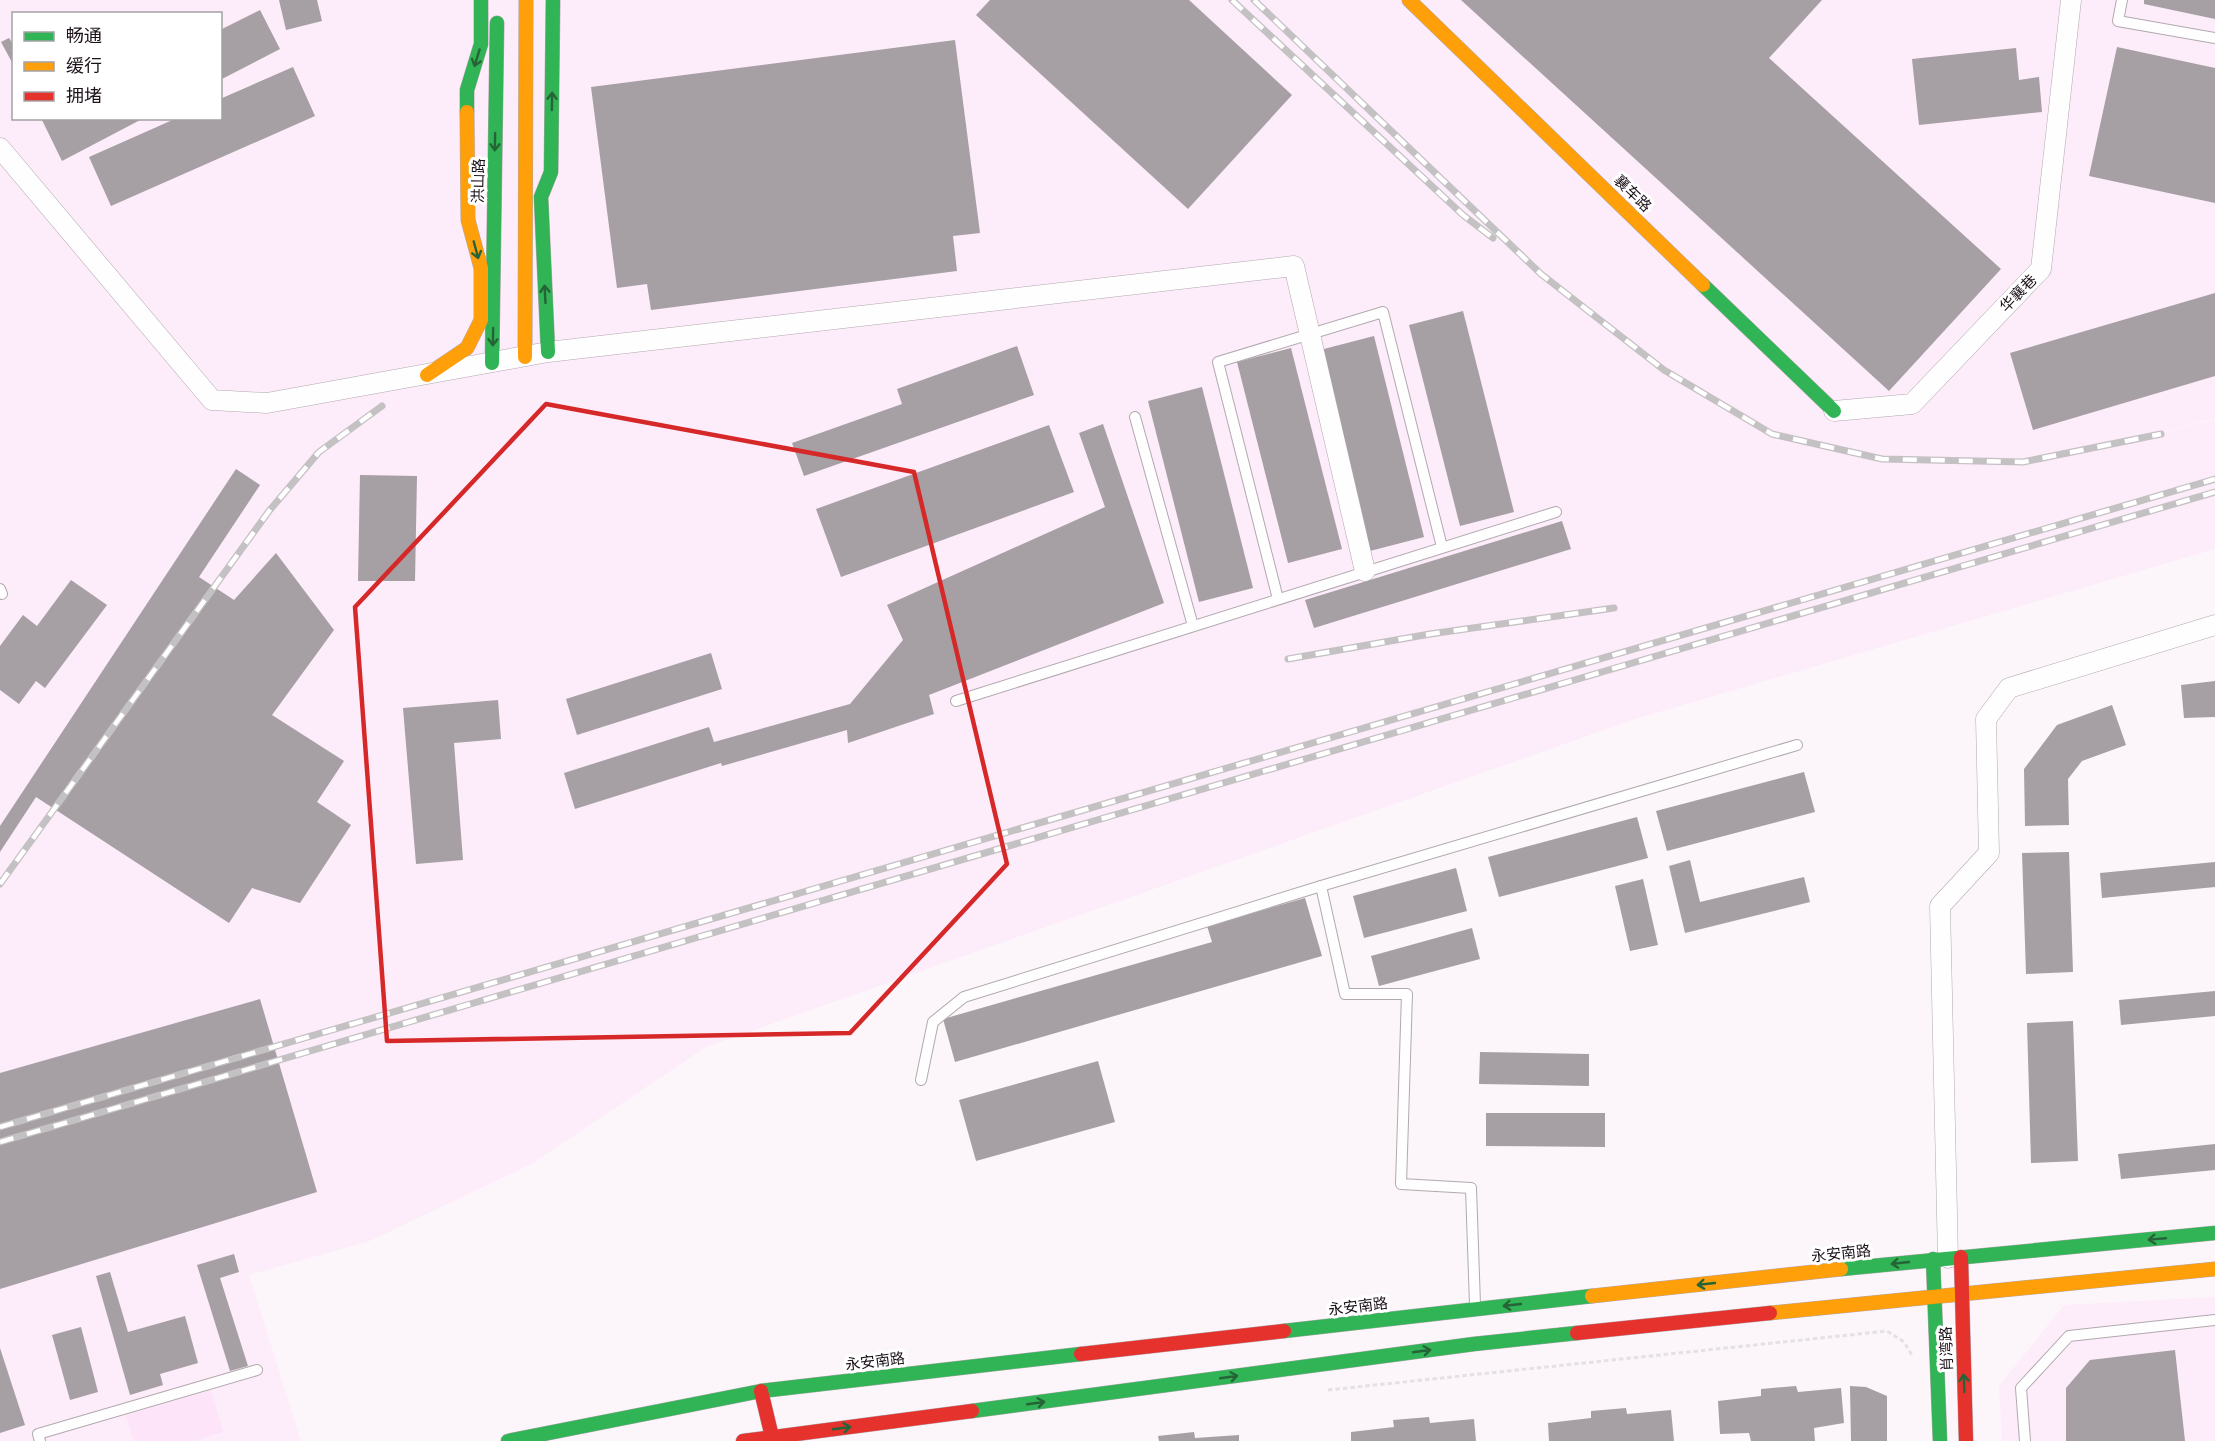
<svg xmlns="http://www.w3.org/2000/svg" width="2215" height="1441" font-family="Manrope,'Noto Sans SC',sans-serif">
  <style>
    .built { fill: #fdecf9; fill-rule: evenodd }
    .green { fill: #fde4f8 }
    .building { fill: #a69fa4 }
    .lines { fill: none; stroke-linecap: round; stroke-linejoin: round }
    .lane-casing { stroke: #b1a9af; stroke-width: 12 }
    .street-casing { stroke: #b1a9af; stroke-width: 21 }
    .fast-casing { stroke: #b1a9af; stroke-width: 15 }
    .slow-casing { stroke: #b1a9af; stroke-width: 15 }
    .jam-casing { stroke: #b1a9af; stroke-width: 15 }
    .path { stroke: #e3e1e2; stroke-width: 3; stroke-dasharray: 4.5 3; stroke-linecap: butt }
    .lane { stroke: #fffefe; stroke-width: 10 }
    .street { stroke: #fffefe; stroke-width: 20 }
    .fast { stroke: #30b455; stroke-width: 14 }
    .slow { stroke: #ff9f0a; stroke-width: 14 }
    .jam { stroke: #e5322d; stroke-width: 14 }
    .rail-casing { stroke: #c4c1c3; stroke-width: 7 }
    .rail { stroke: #fff; stroke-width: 4.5; stroke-dasharray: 14; stroke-linecap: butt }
    .oneway { stroke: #266438 }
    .marked { fill: none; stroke: #d62828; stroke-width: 4.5; stroke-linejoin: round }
    .labels { text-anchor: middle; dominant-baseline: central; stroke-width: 6; stroke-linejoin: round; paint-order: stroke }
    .street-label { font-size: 15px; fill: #1c131a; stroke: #fff }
  </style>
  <rect width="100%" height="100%" fill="#fcf6fb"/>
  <g class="built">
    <path d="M0,0h2215v418l-116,33 116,-32v130l-583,171 -926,327 -173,116 -163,78 -121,34 52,166h-301zM14,14h206v104h-206z"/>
    <path d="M2215,1297v144h-213l-3,-55 65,-81z"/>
  </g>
  <path class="green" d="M211,1390l12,42 -30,9h-59l-8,-26z"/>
  <g class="building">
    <path d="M279,0h38l5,21 -36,9z"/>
    <path d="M990,0h199l103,95 -104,114 -212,-194z"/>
    <path d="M1461,0h361l-53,58 232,211 -112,122z"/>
    <path d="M2144,0h71v19l-71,-15z"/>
    <path d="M260,10l20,39 -60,31v-50z"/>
    <path d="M9,38l5,8v20l-13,-24z"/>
    <path d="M955,40l25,193 -27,3 4,35 -306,39 -4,-26 -30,4 -26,-201z"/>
    <path d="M2117,47l98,21v135l-126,-27z"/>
    <path d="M2016,48l3,32 20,-3 3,35 -123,13 -7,-66z"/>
    <path d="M293,67l22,49 -204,90 -22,-49 88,-39h43v-19z"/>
    <path d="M41,118h103l-82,43z"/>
    <path d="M2215,293v83l-182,54 -23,-77z"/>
    <path d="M1463,311l51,201 -54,14 -51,-201z"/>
    <path d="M1374,336l50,201 -54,14 -50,-201z"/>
    <path d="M1017,346l17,49 -230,81 -12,-33 110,-39 -5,-15z"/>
    <path d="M1291,348l51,201 -54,14 -51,-201z"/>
    <path d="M1202,387l51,201 -54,14 -51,-201z"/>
    <path d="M1103,424l61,179 -235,92 5,19 -86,29 -1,-13 -125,36 -1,-3 -146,46 -11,-36 145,-46 5,15 136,-38 53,-64 -16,-35 218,-98 -26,-74z"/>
    <path d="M1049,425l25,67 -233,85 -25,-68z"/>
    <path d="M236,469l24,16 -61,92 35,23 42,-47 58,77 -62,85 72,46 -27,41 34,23 -51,78 -48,-15 -23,35 -193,-126 -36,55v-26z"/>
    <path d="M360,475l57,1 -2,105h-57z"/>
    <path d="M1562,521l9,28 -257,79 -9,-28z"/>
    <path d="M71,580l36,25 -62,83 -9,-7 -17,23 -19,-14v-44l23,-31 14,11z"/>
    <path d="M711,653l11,36 -145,46 -11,-36z"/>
    <path d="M2215,681v36l-31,1 -3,-33z"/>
    <path d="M498,700l3,39 -47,4 9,117 -47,4 -13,-156z"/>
    <path d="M2112,705l14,40 -44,16 -14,18 1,46 -44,1 -1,-57 33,-44z"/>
    <path d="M1804,772l11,40 -148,39 -11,-40z"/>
    <path d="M1637,817l11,41 -149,39 -11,-40z"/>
    <path d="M2069,852l4,120 -47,2 -4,-121z"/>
    <path d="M1690,860l10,42 104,-25 6,25 -125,31 -16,-67z"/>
    <path d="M2215,862v25l-113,11 -2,-25z"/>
    <path d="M1456,868l11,43 -103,27 -11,-42z"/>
    <path d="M1643,879l15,66 -28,6 -15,-65z"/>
    <path d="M1305,898l17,58 -367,106 -12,-43 269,-77 -5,-16z"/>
    <path d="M1472,928l8,31 -101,27 -8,-30z"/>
    <path d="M2215,991v25l-94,9 -2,-25z"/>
    <path d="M260,999l57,193 -317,97v-216z"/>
    <path d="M2073,1021l5,140 -47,2 -4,-140z"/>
    <path d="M1480,1052l109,2v32l-110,-2z"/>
    <path d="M1098,1061l17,61 -139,39 -17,-61z"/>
    <path d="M1486,1113h119v34l-119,-1z"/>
    <path d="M2215,1144v26l-94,9 -3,-25z"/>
    <path d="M234,1254l5,18 -19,6 28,88 -18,5 -33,-106z"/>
    <path d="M110,1272l18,60 57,-16 13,47 -38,11 3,11 -33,10 -34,-119z"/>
    <path d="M81,1327l17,65 -28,8 -18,-65z"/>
    <path d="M0,1348l25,77 -25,8z"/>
    <path d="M2175,1350l10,91h-119v-53l24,-28z"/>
    <path d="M1796,1386l2,6 43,-4 3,35 -30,5 1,13h-64l-2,-8 -29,1 -2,-33 43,-5v-7z"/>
    <path d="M1850,1386l16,1 21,9v45h-36z"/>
    <path d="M1626,1408l1,6 44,-4 3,31h-125l-1,-18 43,-5v-7z"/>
    <path d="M1429,1417l1,6 44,-4 2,22h-125v-9l43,-5 -1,-7z"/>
    <path d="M1194,1432l1,6 44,-3v6h-80l-1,-5z"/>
  </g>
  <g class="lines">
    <g class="lane-casing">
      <g id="lane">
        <path d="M2122,0l-4,21 97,17"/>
        <path d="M1135,417l58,209"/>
        <path d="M0,589l2,5"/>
        <path d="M1278,599l-60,-237 165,-50 59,235"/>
        <path d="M956,701l600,-189"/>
        <path d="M921,1080l12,-58 31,-25 357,-111"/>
        <path d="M1475,1305l-4,-117 -70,-4 6,-190h-62l-24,-108 476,-141"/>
        <path d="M40,1441l-2,-7 219,-64"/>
        <path d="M2025,1441l-4,-53 48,-52 146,-16"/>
      </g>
    </g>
    <g class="street-casing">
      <g id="street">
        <path d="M0,148l212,252 55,3 281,-51 746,-86 71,305"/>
        <path d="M1834,411l78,-7 129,-135 30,-269"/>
        <path d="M1948,1258l-8,-352 49,-53 -3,-134 23,-31 206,-63"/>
      </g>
    </g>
    <g class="fast-casing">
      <g id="fast">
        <path d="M467,112v-22l14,-46v-44"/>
        <path d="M1703,285l131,126"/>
        <path d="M548,352l-7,-155 10,-25 2,-172"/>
        <path d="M492,363l5,-340"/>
        <path d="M1933,1259l7,182"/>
        <path d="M1841,1269l374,-36"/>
        <path d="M1284,1331l308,-35"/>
        <path d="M972,1411l502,-67 103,-11"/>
        <path d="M508,1441l253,-50 320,-37"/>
      </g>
    </g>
    <g class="slow-casing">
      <g id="slow">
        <path d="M1409,0l294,285"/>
        <path d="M525,357l1,-357"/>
        <path d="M427,375l40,-27 14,-28v-52l-13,-48 -1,-108"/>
        <path d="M1592,1296l249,-27"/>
        <path d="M1770,1313l445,-44"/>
      </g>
    </g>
    <g class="jam-casing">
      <g id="jam">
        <path d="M1961,1257l5,184"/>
        <path d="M1577,1333l193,-20"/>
        <path d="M1081,1354l203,-23"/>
        <path d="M761,1391l12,50"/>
        <path d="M743,1441l229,-30"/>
      </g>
    </g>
    <path class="path" d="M1328,1390l559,-59 17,11 9,15"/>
    <use href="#lane" class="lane"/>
    <use href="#street" class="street"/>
    <use href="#fast" class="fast"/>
    <use href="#slow" class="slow"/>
    <use href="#jam" class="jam"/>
    <g class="rail-casing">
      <g id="rail">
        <path d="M1232,0l231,215 30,23"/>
        <path d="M1254,0l287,274 123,96 108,64 110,25 141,3 138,-28"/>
        <path d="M1288,659l142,-25 184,-26"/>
        <path d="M0,884l269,-373 50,-59 63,-46"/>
        <path d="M0,1127l2215,-648"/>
        <path d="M0,1142l2215,-650"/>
      </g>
    </g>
    <use href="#rail" class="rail"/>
  </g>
  <defs><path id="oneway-shaft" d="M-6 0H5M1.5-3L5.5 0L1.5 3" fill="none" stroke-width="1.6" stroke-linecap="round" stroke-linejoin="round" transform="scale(1.5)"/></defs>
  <g class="oneway">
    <use href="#oneway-shaft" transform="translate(477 58) rotate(107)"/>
    <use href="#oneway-shaft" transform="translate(552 101) rotate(-89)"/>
    <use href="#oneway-shaft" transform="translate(495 142) rotate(91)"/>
    <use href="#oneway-shaft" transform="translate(476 250) rotate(75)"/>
    <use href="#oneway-shaft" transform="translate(545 294) rotate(-93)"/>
    <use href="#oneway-shaft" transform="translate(493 337) rotate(91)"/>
    <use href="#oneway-shaft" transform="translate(2157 1239) rotate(175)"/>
    <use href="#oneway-shaft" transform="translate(1900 1263) rotate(174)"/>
    <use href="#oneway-shaft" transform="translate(1706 1284) rotate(174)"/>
    <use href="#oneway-shaft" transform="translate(1512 1305) rotate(174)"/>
    <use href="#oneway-shaft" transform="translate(1422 1351) rotate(-8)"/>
    <use href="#oneway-shaft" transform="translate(1229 1377) rotate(-8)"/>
    <use href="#oneway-shaft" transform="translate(1964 1383) rotate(-92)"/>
    <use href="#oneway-shaft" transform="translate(1036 1403) rotate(-8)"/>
    <use href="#oneway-shaft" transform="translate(842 1428) rotate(-8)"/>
  </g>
  <path class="marked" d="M546,404l368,68 93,392 -157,169 -463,8 -32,-434z"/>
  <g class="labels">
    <g class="street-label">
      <text transform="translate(478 181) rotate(-89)">洪山路</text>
      <text transform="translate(1633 193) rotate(44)">襄车路</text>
      <text transform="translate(2018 293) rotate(-46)">华襄巷</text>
      <text transform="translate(1841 1253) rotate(-6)">永安南路</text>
      <text transform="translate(1358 1306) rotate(-7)">永安南路</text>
      <text transform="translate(1946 1349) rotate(-92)">肖湾路</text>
      <text transform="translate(875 1361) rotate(-7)">永安南路</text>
    </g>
  </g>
  <rect x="12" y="12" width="210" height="108" fill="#ffffff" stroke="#a4a1a3" stroke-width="1.5"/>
  <rect x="24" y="32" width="30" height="9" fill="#30b455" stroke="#a4a1a3" stroke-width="1.5"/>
  <text x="66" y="42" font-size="18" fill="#1c131a">畅通</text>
  <rect x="24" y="62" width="30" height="9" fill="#ff9f0a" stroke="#a4a1a3" stroke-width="1.5"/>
  <text x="66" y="72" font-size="18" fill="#1c131a">缓行</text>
  <rect x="24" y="92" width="30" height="9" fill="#e5322d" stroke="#a4a1a3" stroke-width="1.5"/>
  <text x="66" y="102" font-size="18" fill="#1c131a">拥堵</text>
</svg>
